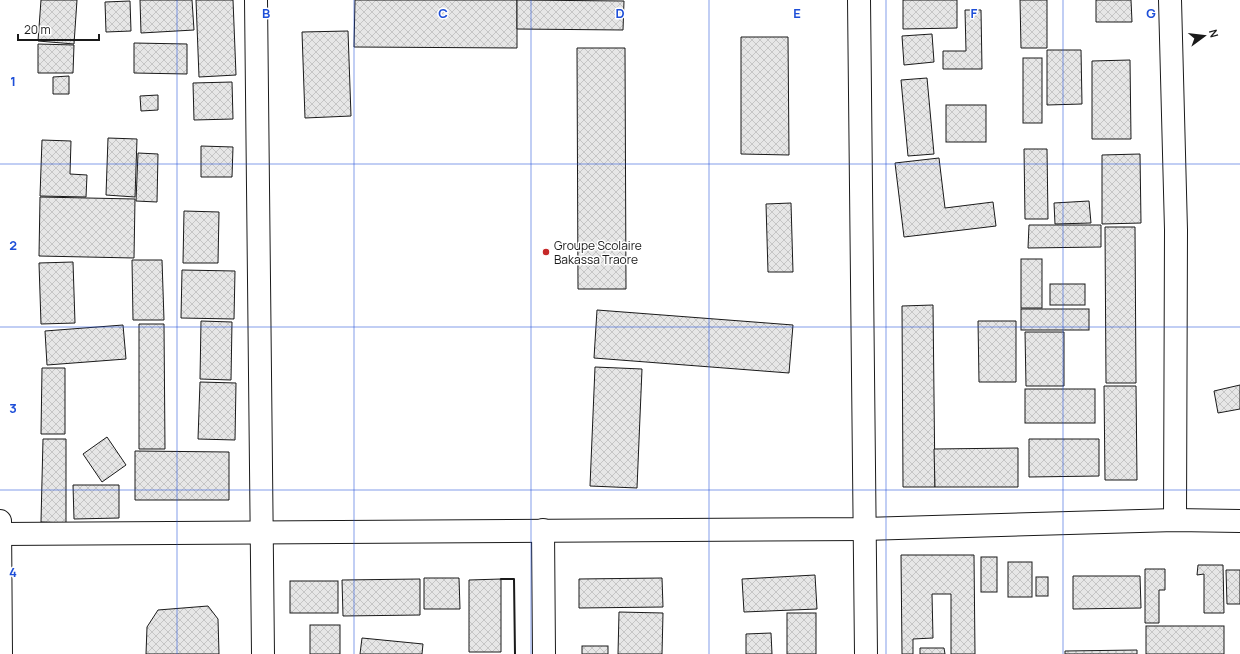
<svg xmlns="http://www.w3.org/2000/svg" width="1240" height="654" font-family="Manrope,sans-serif">
  <style>
    .building { fill: url(#building-cross-hatch); stroke: #1a1a1a }
    .lines { fill: none; stroke-linecap: round; stroke-linejoin: round }
    .minor-casing { stroke: #1a1a1a; stroke-width: 24 }
    .primary-casing { stroke: #1a1a1a; stroke-width: 24 }
    .minor { stroke: #fff; stroke-width: 22 }
    .primary { stroke: #fff; stroke-width: 22 }
    .wall { stroke: #1a1a1a; stroke-width: 2 }
    .grid { fill: none; stroke: #1d4ed8; stroke-width: 1; stroke-opacity: 0.55 }
    .poi-dot { fill: #c62828; stroke: #fff; stroke-width: 1.5 }
    .labels { text-anchor: middle; dominant-baseline: central; stroke-width: 3; stroke-linejoin: round; paint-order: stroke }
    .poi-label { font-size: 12px; fill: #1a1a1a; stroke: #fff; text-anchor: start }
    .grid-label { font-size: 13px; text-anchor: middle; font-weight: bold; fill: #1d4ed8; stroke: #fff; stroke-width: 3; stroke-linejoin: round; paint-order: stroke }
  </style>
  <defs>
    <pattern id="building-cross-hatch" width="8" height="8" patternUnits="userSpaceOnUse"><rect width="8" height="8" fill="#e6e6e6"/><path d="M0 0l8 8M0 8l8-8" fill="none" stroke="#c5c5c5"/></pattern>
  </defs>
  <rect width="100%" height="100%" fill="#fff"/>
  <g class="building">
    <path d="M41,0h36l-3,44 -36,-3z"/>
    <path d="M140,0h52l2,30 -53,3z"/>
    <path d="M196,0h37l3,75 -37,2z"/>
    <path d="M355,0h162v48l-163,-1z"/>
    <path d="M517,0l107,1 -1,29 -106,-1z"/>
    <path d="M903,0h54v28l-54,1z"/>
    <path d="M1020,0h27v48h-26z"/>
    <path d="M1096,0h35l1,22h-36z"/>
    <path d="M130,1l1,30 -25,1 -1,-30z"/>
    <path d="M965,10h16l1,59h-39v-18h23z"/>
    <path d="M348,31l3,85 -46,2 -3,-86z"/>
    <path d="M932,34l2,28 -30,3 -2,-29z"/>
    <path d="M741,37h47l1,118 -48,-1z"/>
    <path d="M134,43l53,1v30l-53,-1z"/>
    <path d="M38,44l36,1 -1,28h-35z"/>
    <path d="M577,48h48l1,241h-48z"/>
    <path d="M1047,50h34l1,54 -35,1z"/>
    <rect x="1023" y="58" width="19" height="65"/>
    <path d="M1130,60l1,79h-39v-78z"/>
    <path d="M69,76v18h-16v-17z"/>
    <path d="M927,78l7,76 -26,2 -7,-76z"/>
    <path d="M232,82l1,37 -39,1 -1,-37z"/>
    <path d="M158,95v15l-17,1 -1,-15z"/>
    <rect x="946" y="105" width="40" height="37"/>
    <path d="M108,138l29,1 -2,58 -29,-2z"/>
    <path d="M42,140l29,1 -1,33 17,1 -1,22 -46,-1z"/>
    <path d="M201,146l32,1 -1,30h-31z"/>
    <path d="M1024,149h23l1,70h-23z"/>
    <path d="M138,153l20,1 -1,48 -21,-1z"/>
    <path d="M1140,154l1,69 -39,1v-69z"/>
    <path d="M939,158l6,50 48,-6 3,24 -92,11 -9,-74z"/>
    <path d="M40,197l95,2 -1,59 -95,-2z"/>
    <path d="M1089,201l2,22 -36,1 -1,-21z"/>
    <path d="M791,203l2,69h-25l-2,-68z"/>
    <path d="M184,211l35,1 -1,51h-35z"/>
    <path d="M1029,225h72v22l-73,1z"/>
    <path d="M1105,227h30l1,156h-30z"/>
    <rect x="1021" y="259" width="21" height="49"/>
    <path d="M132,260h30l2,60h-31z"/>
    <path d="M73,262l2,61 -34,1 -2,-61z"/>
    <path d="M182,270l53,1 -1,48 -53,-1z"/>
    <rect x="1050" y="284" width="35" height="21"/>
    <path d="M933,305l2,182h-32l-1,-181z"/>
    <rect x="1021" y="309" width="68" height="21"/>
    <path d="M597,310l196,15 -4,48 -195,-15z"/>
    <path d="M201,321l31,1 -1,58 -31,-1z"/>
    <path d="M978,321h38v61h-37z"/>
    <path d="M139,324h25l1,125h-26z"/>
    <path d="M123,325l3,34 -79,6 -2,-34z"/>
    <path d="M1025,332h39v54h-38z"/>
    <path d="M595,367l47,2 -5,119 -47,-2z"/>
    <path d="M42,368h23v66h-24z"/>
    <path d="M200,382l36,1 -1,57 -37,-1z"/>
    <path d="M1240,385v24l-22,4 -4,-22z"/>
    <path d="M1104,386h32l1,94h-32z"/>
    <rect x="1025" y="389" width="70" height="34"/>
    <path d="M107,437l19,28 -24,17 -19,-28z"/>
    <path d="M43,439h23v84l-25,-1z"/>
    <path d="M1029,439h70v37l-70,1z"/>
    <path d="M1018,448v39h-83l-1,-38z"/>
    <path d="M135,451l94,1v48h-94z"/>
    <path d="M73,485h46v33l-45,1z"/>
    <path d="M901,555h73l1,99h-24v-60h-19l1,44 -20,1v15h-11z"/>
    <rect x="981" y="557" width="16" height="35"/>
    <rect x="1008" y="562" width="24" height="35"/>
    <path d="M1198,565h25l1,48h-20v-39l-7,1z"/>
    <path d="M1145,569h20v21h-6v33h-14z"/>
    <path d="M1226,570h14v34h-13z"/>
    <path d="M815,575l2,34 -73,3 -2,-33z"/>
    <path d="M1073,576h67l1,32 -68,1z"/>
    <rect x="1036" y="577" width="12" height="19"/>
    <path d="M424,578h35l1,31h-36z"/>
    <path d="M662,578l1,29 -84,1v-29z"/>
    <path d="M420,579v36l-77,1 -1,-36z"/>
    <path d="M501,579v73h-32v-72z"/>
    <rect x="290" y="581" width="48" height="32"/>
    <path d="M208,606l10,13 1,35h-73l1,-27 11,-17z"/>
    <path d="M619,612l44,1 -1,41h-44z"/>
    <rect x="787" y="613" width="29" height="41"/>
    <rect x="310" y="625" width="30" height="29"/>
    <rect x="1146" y="626" width="78" height="28"/>
    <path d="M771,633l1,21h-26v-20z"/>
    <path d="M362,638l61,6 -1,10h-62z"/>
    <rect x="582" y="646" width="26" height="8"/>
    <path d="M920,648h24l1,6h-25z"/>
    <path d="M1137,650v4h-72v-3z"/>
  </g>
  <g class="lines">
    <g class="minor-casing">
      <g id="minor">
        <path d="M256,0l7,654"/>
        <path d="M859,0l7,654"/>
        <path d="M1170,0l6,230 -1,290"/>
        <path d="M543,530l1,124"/>
        <path d="M0,534l864,-5 311,-9 65,1"/>
      </g>
    </g>
    <g class="primary-casing">
      <path id="primary" d="M0,521l1,133"/>
    </g>
    <use href="#minor" class="minor"/>
    <use href="#primary" class="primary"/>
    <path class="wall" d="M501,579h13l1,75"/>
  </g>
  <path class="grid" d="M177,0v654M354,0v654M531,0v654M709,0v654M886,0v654M1063,0v654M0,164h1240M0,327h1240M0,490h1240"/>
  <circle class="poi-dot" cx="546" cy="252" r="4"/>
  <g class="labels">
    <g class="poi-label">
      <text x="554" y="245">Groupe Scolaire<tspan x="554" dy="14">Bakassa Traore</tspan></text>
    </g>
  </g>
  <g class="grid-label">
    <text x="266" y="18">B</text>
    <text x="443" y="18">C</text>
    <text x="620" y="18">D</text>
    <text x="797" y="18">E</text>
    <text x="974" y="18">F</text>
    <text x="1151" y="18">G</text>
    <text x="13" y="86">1</text>
    <text x="13" y="250">2</text>
    <text x="13" y="413">3</text>
    <text x="13" y="577">4</text>
  </g>
  <g transform="translate(1204 36) rotate(75)" stroke="#ffffff" stroke-width="3" paint-order="stroke">
  <path d="M0-3L7 15L0 10L-7 15Z" fill="#1a1a1a"/>
  <text y="-6" font-size="11" font-weight="bold" text-anchor="middle" fill="#1a1a1a">N</text>
  </g>
  <path d="M18 34v6h81v-6" fill="none" stroke="#1a1a1a" stroke-width="2"/>
  <text x="24" y="34" font-size="12" fill="#1a1a1a" stroke="#ffffff" stroke-width="3" paint-order="stroke">20 m</text>
</svg>
